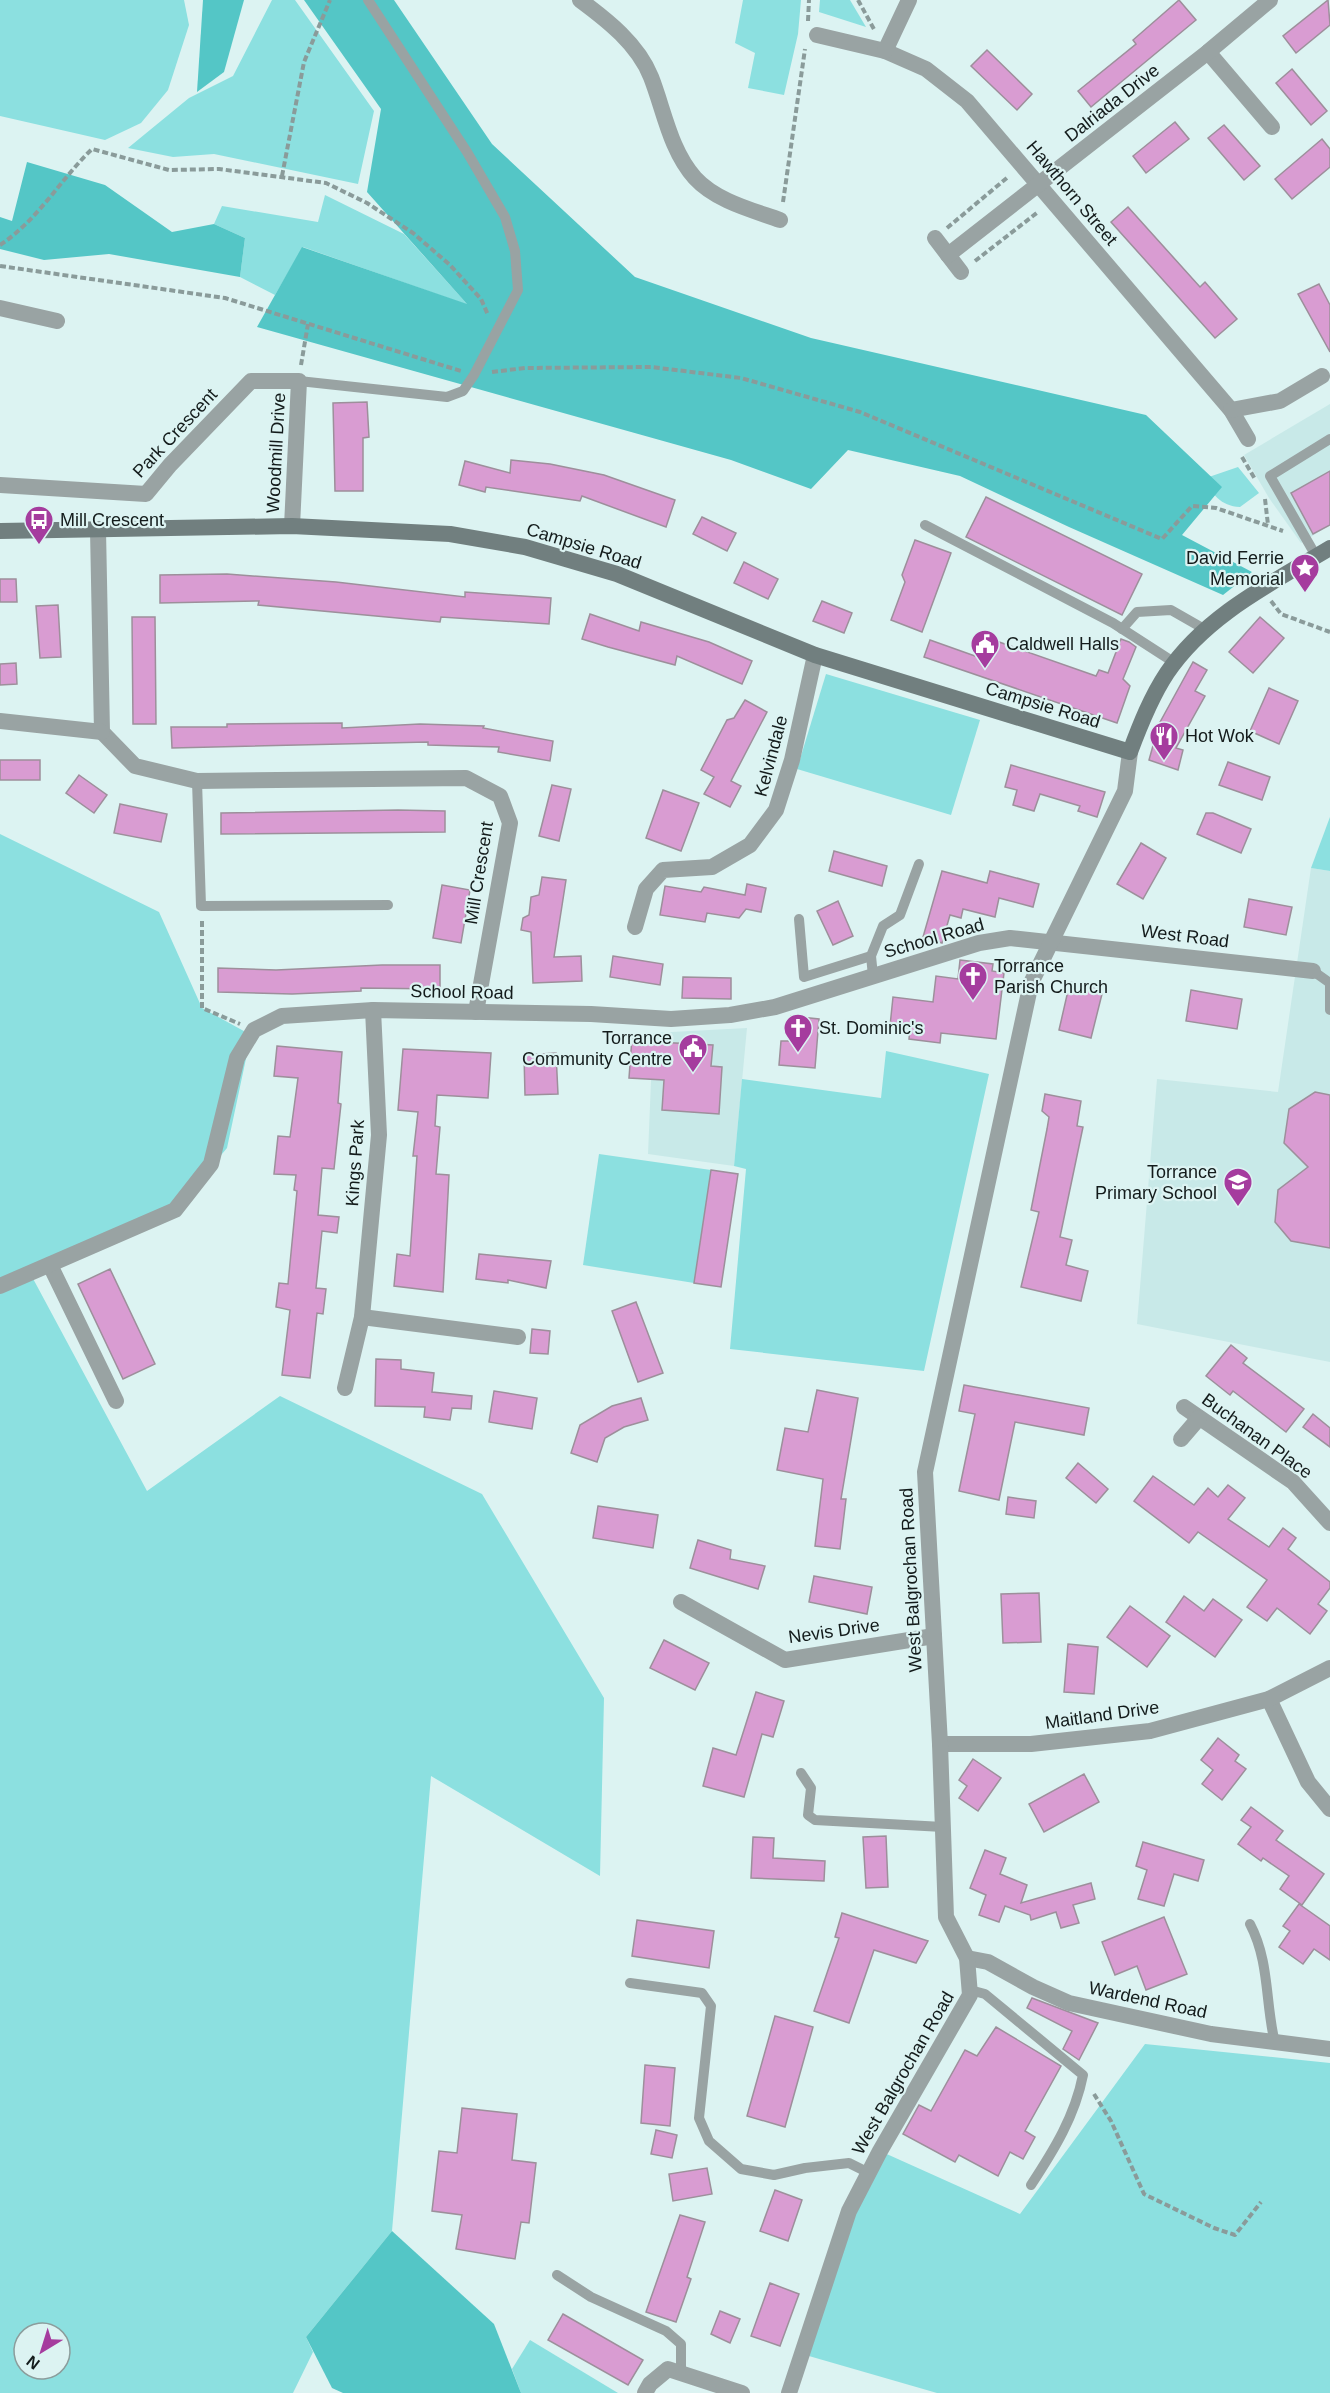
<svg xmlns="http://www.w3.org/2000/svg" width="1330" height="2393" font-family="Arial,sans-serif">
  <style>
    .built { fill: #c8e9e8 }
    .green { fill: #8ce0e0; fill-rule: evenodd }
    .forest { fill: #54c6c6 }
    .building { fill: #d99cd2; stroke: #9d8f9b; stroke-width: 1.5 }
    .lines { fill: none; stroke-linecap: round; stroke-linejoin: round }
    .path { stroke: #8a9b9a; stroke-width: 4; stroke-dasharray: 6 3; stroke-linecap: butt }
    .service { stroke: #99a3a3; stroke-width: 10 }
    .minor { stroke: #99a3a3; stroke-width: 16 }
    .secondary { stroke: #717f7f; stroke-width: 16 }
    .labels { text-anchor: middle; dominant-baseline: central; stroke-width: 4.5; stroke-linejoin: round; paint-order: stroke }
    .street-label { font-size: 18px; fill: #131b1b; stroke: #dcf3f2 }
    .poi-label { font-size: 18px; fill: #131b1b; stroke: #dcf3f2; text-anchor: start }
  </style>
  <rect width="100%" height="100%" fill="#dcf3f2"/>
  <g class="built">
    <path d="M1330,404v121l-29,18 -32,-45 -25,-43z"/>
    <path d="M1311,868l19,3v491l-193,-38 20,-245 121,13z"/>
    <path d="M747,1028l-13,138 -86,-12 5,-121z"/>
  </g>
  <g class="green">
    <path d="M0,0h184l5,25 -21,65 -27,33 -36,17 -105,-24z"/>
    <path d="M272,0h23l79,111 -16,73 -144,-30 -41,3 -45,-9 61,-50 44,-22z"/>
    <path d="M743,0h58l-3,34 -14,61 -36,-7 7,-35 -20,-10z"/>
    <path d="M820,0h30l16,27 -47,-15z"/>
    <path d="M325,195l79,39 64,71 -165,-58 -28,48 -35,-18 5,-39 -31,-14 8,-18 96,16z"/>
    <path d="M1238,467l21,26 -19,14c-20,-1 -27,-13 -37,-28z"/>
    <path d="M826,674l154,46 -29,95 -154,-46z"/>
    <path d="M1330,817v54l-19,-3z"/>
    <path d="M0,834l159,78 43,96 49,27 -24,113 -52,62 -145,63 117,218 133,-95 202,98 122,204 -4,178 -169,-100 -39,455 -86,106 7,15 -20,41h-293zM24,2333h36v36h-36z"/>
    <path d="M886,1051l103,23 -65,297 -194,-22 16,-180 -12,-3 8,-87 139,19z"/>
    <path d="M599,1154l112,16 -17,113 -111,-18z"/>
    <path d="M1145,2044l185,19v330h-393l-135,-39 78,-203 140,63z"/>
    <path d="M530,2340l88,53h-97l-9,-24z"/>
  </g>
  <g class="forest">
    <path d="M203,0h41l-20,72 -27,20z"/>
    <path d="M304,0h90l98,144 143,133 176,61 335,77 76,72 -40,48 70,37 -29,23 -154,-68 -109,-51 -112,-26 -37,39 -80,-29 -474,-133 45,-80 165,57 -100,-112 14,-83z"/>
    <path d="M27,162l78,23 67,47 42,-8 31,14 -5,39 -131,-23 -65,6 -44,-11v-32l12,4z"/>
    <path d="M392,2231l102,93 27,69h-178l-11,-5 -26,-51z"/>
  </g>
  <g class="building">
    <path d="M1179,0l17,20 -105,87 -13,-16 58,-47 -3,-4z"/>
    <path d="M1328,0l2,25 -34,28 -13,-17z"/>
    <path d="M987,50l45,44 -15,16 -46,-44z"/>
    <path d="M1292,69l35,42 -16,14 -35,-42z"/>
    <path d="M1175,122l14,17 -43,34 -13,-17z"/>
    <path d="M1224,125l36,41 -16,14 -36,-42z"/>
    <path d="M1322,139l8,10v18l-38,32 -17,-20z"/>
    <path d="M1128,207l72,80 5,-5 32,37 -22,19 -104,-116z"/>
    <path d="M1319,284l11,21v47l-32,-58z"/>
    <path d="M367,402l2,35 -6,1v53h-28l-2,-88z"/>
    <path d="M511,460l39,4 54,11 71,25 -9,27 -84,-31 -2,5 -94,-14 -1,5 -26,-7 6,-24 45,12z"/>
    <path d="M1330,471v54l-17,9 -22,-41z"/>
    <path d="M986,497l156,77 -20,41 -156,-78z"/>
    <path d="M702,517l34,16 -9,18 -34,-17z"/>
    <path d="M915,540l36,13 -29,79 -31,-12 14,-38 -3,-7z"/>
    <path d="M744,562l34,17 -10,20 -34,-16z"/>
    <path d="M227,574l109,8 129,15v-5l86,6 -2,26 -108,-7 -1,5 -182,-17 1,-4 -99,2v-28z"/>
    <path d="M0,579h16l1,23h-17z"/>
    <path d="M822,601l30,12 -8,20 -31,-12z"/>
    <path d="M58,605l3,52 -21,1 -4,-52z"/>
    <path d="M590,614l49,17 2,-9 68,20 43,19 -10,23 -65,-28 -2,9 -67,-18 -26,-8z"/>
    <path d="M132,617h23l1,107h-23z"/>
    <path d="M1260,617l24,21 -31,35 -24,-21z"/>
    <path d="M982,636l114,40 3,-6 9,3 13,-34 8,3 7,5 -13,32 7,7 -13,37 -193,-66 6,-17 45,16z"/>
    <path d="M1193,662l14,8 -12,21 10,5 -29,52 7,2 -5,20 -29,-10 10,-36z"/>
    <path d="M16,663l1,21 -17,1v-21z"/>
    <path d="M1269,688l29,13 -19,43 -29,-13z"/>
    <path d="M745,700l22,12 -36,69 10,5 -11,21 -26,-13 10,-17 -13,-7 26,-50 7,-2z"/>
    <path d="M342,723v5l78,-4 64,2 -1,2 70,13 -3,20 -52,-9 1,-5 -71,-2v-3l-256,6 -1,-21h56v-3z"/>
    <rect x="0" y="760" width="40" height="20"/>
    <path d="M1228,762l42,15 -8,23 -43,-15z"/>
    <path d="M1011,765l94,27 -8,25 -19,-6 2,-5 -40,-12 -6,17 -21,-6 4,-15 -12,-3z"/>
    <path d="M79,775l28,20 -13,18 -28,-20z"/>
    <path d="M552,785l19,4 -12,52 -20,-5z"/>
    <path d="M663,790l36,13 -18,48 -35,-13z"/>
    <path d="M120,804l47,10 -6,28 -47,-9z"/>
    <path d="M398,810l47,1v21l-224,2v-21z"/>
    <path d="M1206,813h7l38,16 -10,24 -44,-19z"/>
    <path d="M1141,843l25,15 -23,41 -26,-15z"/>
    <path d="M834,851l53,15 -5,20 -53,-15z"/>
    <path d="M942,871l45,12 3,-12 49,13 -6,23 -34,-9 -4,19 -32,-8 -2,9 -11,-3 -8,28 -19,-6z"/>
    <path d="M542,877l24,3 -12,77 27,-1 1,25 -49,2 -2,-51 -10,-2 2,-12 6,-3 2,-18 8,-2z"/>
    <path d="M747,884l19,4 -5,24 -15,-3 -7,9 -32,-5 -2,9 -45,-7 5,-29 36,6 3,-5 41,8z"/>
    <path d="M442,885l28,5 -9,53 -28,-5z"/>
    <path d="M1249,899l43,8 -6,28 -42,-8z"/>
    <path d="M838,901l15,35 -20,9 -16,-34z"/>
    <path d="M613,956l50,8 -3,21 -50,-8z"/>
    <path d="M960,960l33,4 -1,7 12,2 -8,66 -55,-6 -1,10 -31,-4 1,-11 -20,-2 3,-29 40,5 3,-26 22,3z"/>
    <path d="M382,965h58v24l-79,-1v3l-69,3 -74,-2v-24l58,2z"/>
    <path d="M683,977l48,1v21l-49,-1z"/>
    <path d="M1070,982l33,8 -12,48 -32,-8z"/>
    <path d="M1191,990l51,9 -5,30 -51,-8z"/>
    <path d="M791,1016l28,3 -4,49 -36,-3 2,-24h8z"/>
    <path d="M632,1038l24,1v3l57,3 -2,21 11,1 -3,47 -57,-4 2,-30 -35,-2z"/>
    <path d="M277,1046l65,6 -4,51 3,1 -7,65 -12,-1 -4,47 21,2 -2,16 -15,-2 -6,57 10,1 -3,25 -6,-1 -7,65 -28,-3 8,-65 -14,-3 3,-24 9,1 9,-93 -3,-1 2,-15 -22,-1 4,-38 12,1 8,-59 -24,-2z"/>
    <path d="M403,1049l88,4 -3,45 -51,-3 -2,31 5,1 -4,47 13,1 -6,117 -49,-6 3,-32 13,2 7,-100h-4l5,-44 -20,-2z"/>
    <path d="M556,1053l2,41 -33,1 -1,-40z"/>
    <path d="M1315,1092l15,3v153l-39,-7 -16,-19 3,-32 30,-23 -24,-24 5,-34z"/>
    <path d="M1045,1094l36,7 -4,25 6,1 -23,110 12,3 -6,25 22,6 -7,30 -60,-14 18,-75 -8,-2 16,-81 2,-12 -7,-6z"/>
    <path d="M711,1170l27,4 -17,113 -27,-4z"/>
    <path d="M479,1254l72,7 -5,27 -38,-8v3l-32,-4z"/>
    <path d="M110,1269l45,95 -32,15 -45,-95z"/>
    <path d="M636,1302l27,71 -25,9 -26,-71z"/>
    <path d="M532,1329l18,2 -2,23 -18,-1z"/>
    <path d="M1231,1345l16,13 -4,5 61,46 -18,23 -53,-41 -3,4 -24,-19z"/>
    <path d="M376,1359l25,1v9l33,4 -2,19 40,4 -1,13 -19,-1 -2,12 -26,-3 1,-10 -50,-1z"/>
    <path d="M964,1385l125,23 -5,27 -69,-13 -16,78 -40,-9 16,-77 -16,-3z"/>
    <path d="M817,1390l41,8 -17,101h5l-6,50 -25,-3 8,-67 -46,-9 8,-42 23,4z"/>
    <path d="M494,1391l43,7 -5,31 -43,-7z"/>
    <path d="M641,1398l7,22 -24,7 -19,11 -8,24 -26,-9 9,-28 32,-19z"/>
    <path d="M1313,1414l17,14v19l-27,-20z"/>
    <path d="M1078,1463l30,26 -12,14 -30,-25z"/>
    <path d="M1153,1476l41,29 14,-17 10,9 10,-12 17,13 -17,21 41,28 14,-19 13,10 -8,11 42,33v6l-12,16 9,7 -17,23 -33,-26 -10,13 -20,-14 20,-27 -69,-48 -9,11 -55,-42z"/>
    <path d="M1008,1497l28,4 -2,17 -28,-4z"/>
    <path d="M598,1506l60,9 -5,33 -60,-10z"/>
    <path d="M698,1540l33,10 -1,9 35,7 -7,23 -68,-21z"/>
    <path d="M814,1576l58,11 -5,27 -58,-12z"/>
    <path d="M1039,1593l2,49 -38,1 -2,-49z"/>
    <path d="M1184,1596l20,15 9,-12 29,21 -27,37 -49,-35z"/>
    <path d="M1130,1606l40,30 -23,31 -40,-30z"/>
    <path d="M664,1640l45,23 -14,27 -45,-22z"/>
    <path d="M1068,1644l30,3 -4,47 -30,-2z"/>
    <path d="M756,1692l28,9 -11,36 -11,-3 -18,63 -41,-11 10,-38 23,7z"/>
    <path d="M1218,1738l21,17 -4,6 11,8 -24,31 -20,-16 11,-14 -12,-10z"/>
    <path d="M973,1759l28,19 -23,33 -19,-13 8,-12 -8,-6z"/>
    <path d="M1084,1774l15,28 -55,30 -15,-28z"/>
    <path d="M1251,1807l32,24 -7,9 48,34 -22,31 -22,-16 9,-13 -26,-18 -2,3 -23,-17 13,-17 -10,-7z"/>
    <path d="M886,1836l2,51 -22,1 -3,-51z"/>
    <path d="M753,1837l21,1 -1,20 52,3 -1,20 -73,-3z"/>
    <path d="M1143,1842l61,18 -6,21 -24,-7 -10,32 -26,-7 9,-29 -11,-4z"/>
    <path d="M985,1850l21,8 -6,16 27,11 -6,18 70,-20 4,16 -22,6 6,18 -18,5 -5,-16 -25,8 -1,-5 -25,-9 -6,16 -20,-7 7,-20 -16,-7z"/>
    <path d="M1299,1904l31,22v34l-16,-11 -11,15 -24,-17 11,-16 -7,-5z"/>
    <path d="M842,1913l86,28 -12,22 -42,-13 -25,73 -35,-12 25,-73 -4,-1z"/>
    <path d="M1164,1917l23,57 -41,16 -9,-24 -22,9 -13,-33z"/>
    <path d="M637,1920l77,11 -5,37 -77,-12z"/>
    <path d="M1032,1998l66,25 -19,37 -16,-11 9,-18 -45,-23z"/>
    <path d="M775,2016l38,11 -28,100 -38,-11z"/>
    <path d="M996,2027l65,39 -36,65 10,6 -12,22 -13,-7 -12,24 -39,-21 -4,7 -52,-28 16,-29 12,6 34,-61 12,6z"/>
    <path d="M645,2065l30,3 -5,58 -29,-3z"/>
    <path d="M462,2108l55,6 -5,46 24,3 -7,60 -8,-1 -6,37 -59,-10 6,-34 -30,-4 7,-60 18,2z"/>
    <path d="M656,2130l21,5 -5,23 -21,-4z"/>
    <path d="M707,2168l5,26 -39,7 -4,-27z"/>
    <path d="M775,2190l27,10 -14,41 -28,-10z"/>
    <path d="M680,2215l25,7 -18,55 4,2 -15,43 -30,-10z"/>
    <path d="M770,2283l29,11 -19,52 -29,-10z"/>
    <path d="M720,2311l20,8 -10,24 -19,-9z"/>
    <path d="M563,2314l80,46 -15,25 -80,-45z"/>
  </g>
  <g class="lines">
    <g class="path">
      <path d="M858,0l17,31"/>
      <path d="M808,21l1,-21"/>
      <path d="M282,176l22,-114 26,-62"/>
      <path d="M783,202l22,-153"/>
      <path d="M947,228l61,-51"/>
      <path d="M0,245c38,-25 60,-65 92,-96l77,21 50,-1 107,14 41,20 46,30 37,32 31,34 7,16"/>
      <path d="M975,261l63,-49"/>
      <path d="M0,266l225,32 236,73"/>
      <path d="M301,365l7,-41"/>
      <path d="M492,372l33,-4 126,-1 90,11 119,34 302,127 30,-33 24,2 67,23"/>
      <path d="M1242,457l13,22"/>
      <path d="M1265,499l3,26"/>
      <path d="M1271,601l10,13 49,18"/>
      <path d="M202,921v87l38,16"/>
      <path d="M1094,2094l17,27 33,73 70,34 21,7 26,-33"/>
    </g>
    <g class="service">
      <path d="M299,381l148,16 16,-6 11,-16 44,-85 -3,-39 -10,-34 -38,-65 -99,-152"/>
      <path d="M925,525l188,98 62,40"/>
      <path d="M1316,556l-46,-80 60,-37"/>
      <path d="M1122,629l15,-17 34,-2 35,20"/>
      <path d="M197,781l4,125 187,-1"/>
      <path d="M799,919l5,58 67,-21"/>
      <path d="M1313,971l17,12v27"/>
      <path d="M873,976l-2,-20 12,-30 17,-11 19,-51"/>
      <path d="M801,1773l10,15 -3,27 7,5 128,7"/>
      <path d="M1250,1924c20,38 15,79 25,119"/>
      <path d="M630,1983l72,10 9,13 -12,112 10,23 32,28 33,6 31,-7 44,-5 20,10"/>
      <path d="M970,1990l15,4 98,81c-8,41 -29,75 -52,110"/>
      <path d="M557,2275l34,22 75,34 15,13v29"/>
    </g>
    <g class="minor">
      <path d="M580,0c27,20 58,44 71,77 13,33 19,73 44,101 21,23 57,32 85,42"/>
      <path d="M817,35l68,16 41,18 41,32 264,309 17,29"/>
      <path d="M885,51l24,-51"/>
      <path d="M1208,52l64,75"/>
      <path d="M935,238l26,34"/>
      <path d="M948,255l260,-203 62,-52"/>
      <path d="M0,308l57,13"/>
      <path d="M1231,410l49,-9 42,-25"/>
      <path d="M0,485l146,9 24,-29 81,-84h48l-7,145"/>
      <path d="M98,530l4,202 33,34 62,15 269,-3 34,18 10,27 -34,189"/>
      <path d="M0,721l102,11"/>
      <path d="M635,927l11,-38 17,-19 49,-3 38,-22 26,-35 16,-50 23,-105"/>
      <path d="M50,1265l66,136"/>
      <path d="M0,1286l175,-76 36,-46 26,-106 17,-28 28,-14 91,-6 218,4 80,5 59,-4 45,-8 204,-64 31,-5 303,33"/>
      <path d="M362,1317l156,20"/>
      <path d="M345,1388l17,-71 17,-182 -6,-125"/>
      <path d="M1184,1407l109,75 37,41"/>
      <path d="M1181,1439l18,-21"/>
      <path d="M681,1602l104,58 149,-24"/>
      <path d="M1269,1699l39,83 22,27"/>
      <path d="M940,1744h91l119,-13 119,-32 61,-31"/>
      <path d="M967,1958l21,4 45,25 36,16 142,31 119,15"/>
      <path d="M645,2393l5,-9 18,-15 74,24"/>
      <path d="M789,2393l60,-182 31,-60 90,-156 -3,-37 -21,-41 -6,-173 -15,-272 106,-489 94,-192 5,-39"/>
    </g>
    <path class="secondary" d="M0,531l292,-5 158,8 75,13 92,27 198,81 315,97c10,-27 21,-55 37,-79 39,-58 105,-90 163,-125"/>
  </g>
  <defs>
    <g id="bus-pin" transform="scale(1.5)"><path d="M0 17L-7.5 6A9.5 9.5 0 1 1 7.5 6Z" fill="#a53c9e" stroke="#dcf3f2"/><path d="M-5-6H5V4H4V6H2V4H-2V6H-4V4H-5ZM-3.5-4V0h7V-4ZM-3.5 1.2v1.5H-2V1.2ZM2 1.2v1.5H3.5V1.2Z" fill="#fff"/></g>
    <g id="sight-pin" transform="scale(1.5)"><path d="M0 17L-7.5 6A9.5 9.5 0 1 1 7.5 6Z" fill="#a53c9e" stroke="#dcf3f2"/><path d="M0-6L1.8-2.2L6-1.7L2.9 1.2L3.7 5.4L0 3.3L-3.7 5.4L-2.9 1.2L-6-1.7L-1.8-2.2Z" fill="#fff"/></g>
    <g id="civic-pin" transform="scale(1.5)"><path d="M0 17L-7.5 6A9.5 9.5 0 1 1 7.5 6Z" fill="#a53c9e" stroke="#dcf3f2"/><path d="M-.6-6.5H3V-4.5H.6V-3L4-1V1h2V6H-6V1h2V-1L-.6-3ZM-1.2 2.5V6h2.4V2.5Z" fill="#fff"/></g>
    <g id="restaurant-pin" transform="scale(1.5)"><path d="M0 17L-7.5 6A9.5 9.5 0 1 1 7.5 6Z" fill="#a53c9e" stroke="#dcf3f2"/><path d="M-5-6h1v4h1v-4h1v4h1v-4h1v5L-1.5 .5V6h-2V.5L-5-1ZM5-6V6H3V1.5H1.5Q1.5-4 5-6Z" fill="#fff"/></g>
    <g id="church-pin" transform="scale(1.5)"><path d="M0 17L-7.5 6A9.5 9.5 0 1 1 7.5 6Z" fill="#a53c9e" stroke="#dcf3f2"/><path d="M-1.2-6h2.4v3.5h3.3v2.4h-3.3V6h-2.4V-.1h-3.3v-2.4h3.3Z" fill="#fff"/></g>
    <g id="school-pin" transform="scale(1.5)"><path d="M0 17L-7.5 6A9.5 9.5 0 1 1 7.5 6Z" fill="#a53c9e" stroke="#dcf3f2"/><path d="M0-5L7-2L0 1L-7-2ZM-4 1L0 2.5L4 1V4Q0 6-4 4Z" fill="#fff"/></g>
  </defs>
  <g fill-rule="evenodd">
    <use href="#bus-pin" x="39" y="520"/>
    <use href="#sight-pin" x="1305" y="568"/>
    <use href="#civic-pin" x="985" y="644"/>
    <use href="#restaurant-pin" x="1164" y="736"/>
    <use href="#church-pin" x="973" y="976"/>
    <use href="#church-pin" x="798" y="1028"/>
    <use href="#civic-pin" x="693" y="1048"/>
    <use href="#school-pin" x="1238" y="1182"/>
  </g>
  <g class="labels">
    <g class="street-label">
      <text transform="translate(1112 103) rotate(-38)">Dalriada Drive</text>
      <text transform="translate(1072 193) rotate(50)">Hawthorn Street</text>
      <text transform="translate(175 433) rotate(-47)">Park Crescent</text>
      <text transform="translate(276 453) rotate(-87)">Woodmill Drive</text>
      <text transform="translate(584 546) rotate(17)">Campsie Road</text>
      <text transform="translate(1043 705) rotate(17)">Campsie Road</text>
      <text transform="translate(771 756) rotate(-75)">Kelvindale</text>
      <text transform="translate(479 873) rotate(-81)">Mill Crescent</text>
      <text transform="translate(1185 936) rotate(7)">West Road</text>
      <text transform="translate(934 938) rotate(-16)">School Road</text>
      <text transform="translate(462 992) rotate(1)">School Road</text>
      <text transform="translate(355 1163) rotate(-86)">Kings Park</text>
      <text transform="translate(1257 1436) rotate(36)">Buchanan Place</text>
      <text transform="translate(911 1580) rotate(-93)">West Balgrochan Road</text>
      <text transform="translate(834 1631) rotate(-8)">Nevis Drive</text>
      <text transform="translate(1102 1715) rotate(-8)">Maitland Drive</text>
      <text transform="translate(1148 2000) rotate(12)">Wardend Road</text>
      <text transform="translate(903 2073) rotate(-60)">West Balgrochan Road</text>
    </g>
    <g class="poi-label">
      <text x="60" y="520">Mill Crescent</text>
      <text x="1284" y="558" text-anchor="end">David Ferrie<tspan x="1284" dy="21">Memorial</tspan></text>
      <text x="1006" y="644">Caldwell Halls</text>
      <text x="1185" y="736">Hot Wok</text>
      <text x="994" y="966">Torrance<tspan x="994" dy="21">Parish Church</tspan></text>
      <text x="819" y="1028">St. Dominic's</text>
      <text x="672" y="1038" text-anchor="end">Torrance<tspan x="672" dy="21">Community Centre</tspan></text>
      <text x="1217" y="1172" text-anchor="end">Torrance<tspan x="1217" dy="21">Primary School</tspan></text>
    </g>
  </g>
  <g transform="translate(42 2351) rotate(218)"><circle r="28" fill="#dcf3f2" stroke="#8c9d9c" stroke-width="1.5"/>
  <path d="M0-4.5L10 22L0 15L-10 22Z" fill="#a53c9e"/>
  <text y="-9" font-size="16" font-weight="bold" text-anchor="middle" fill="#131b1b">N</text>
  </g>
</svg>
